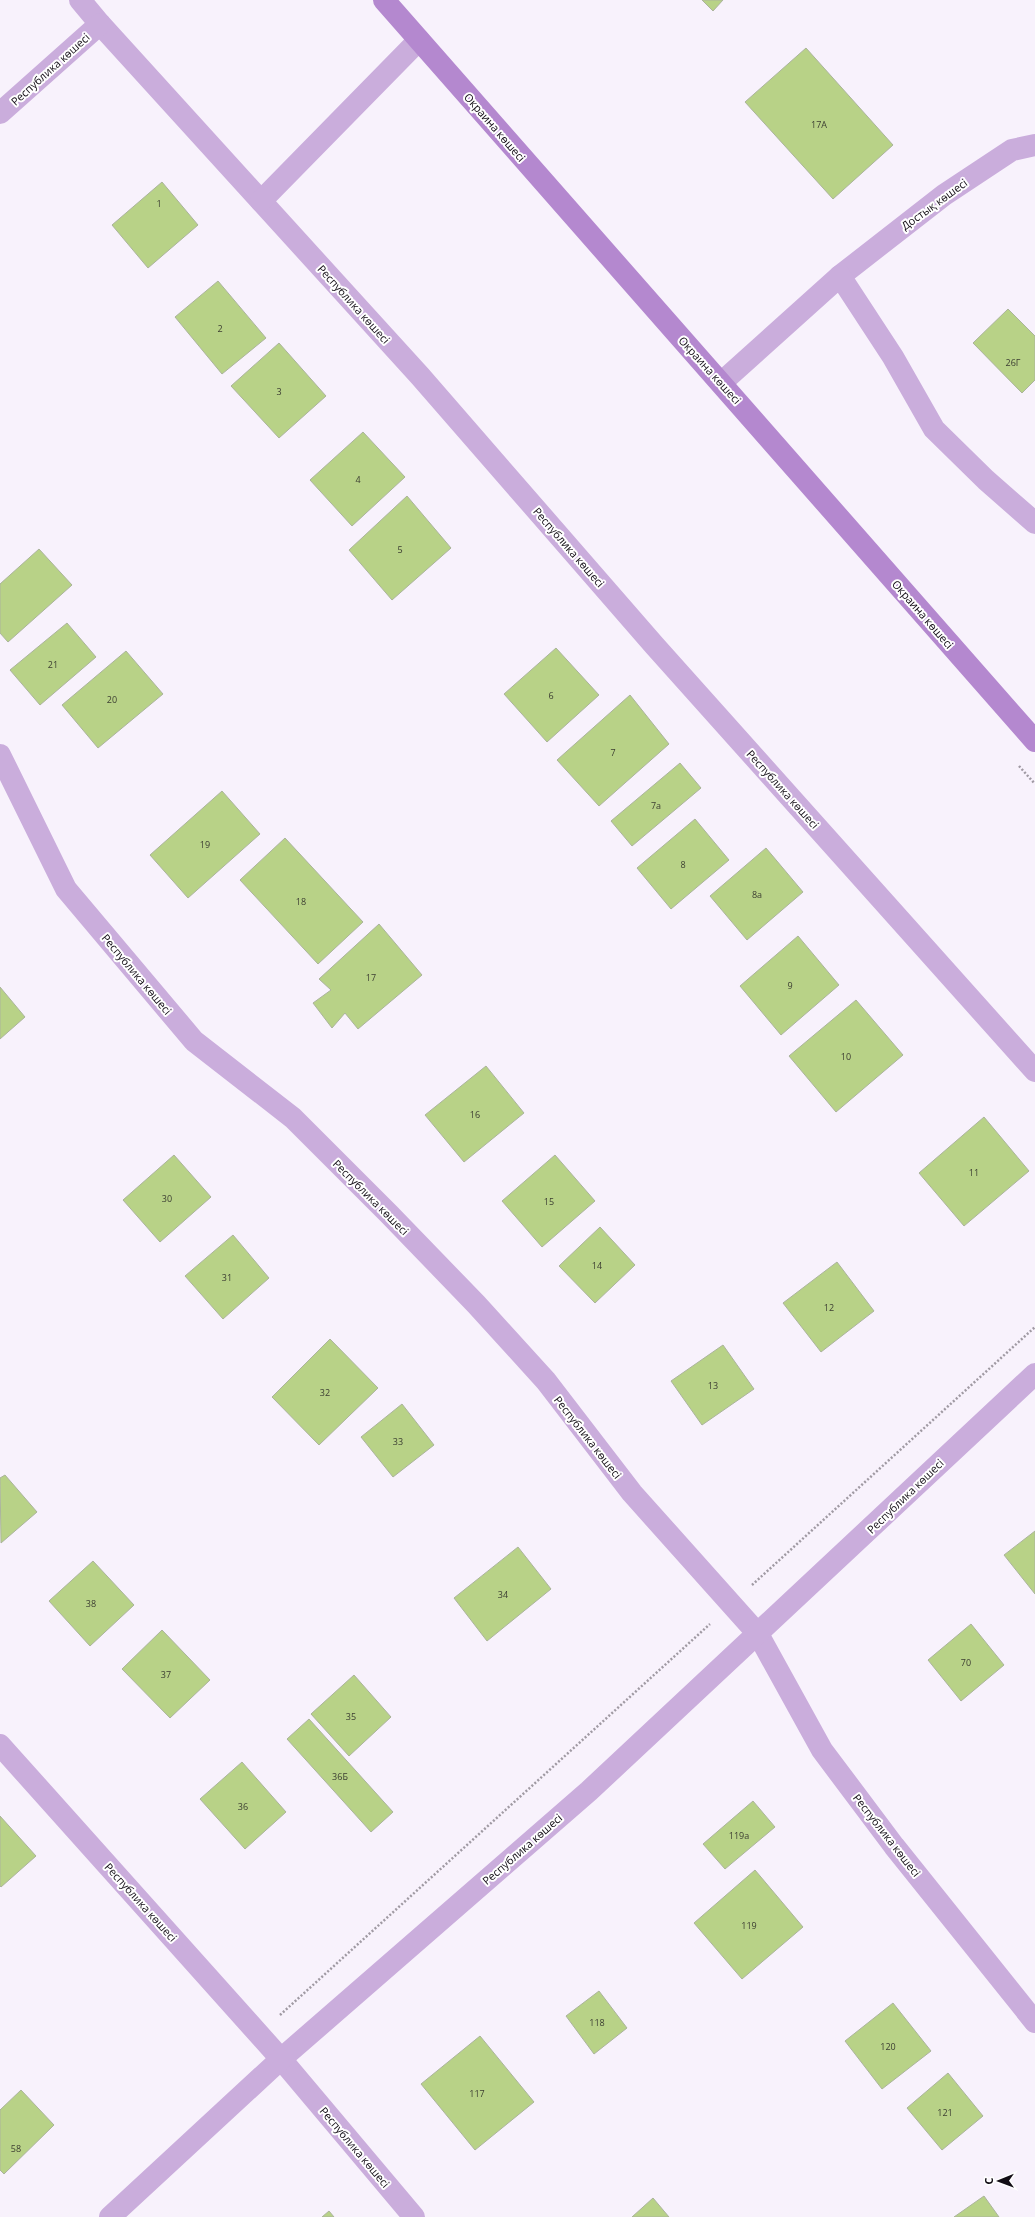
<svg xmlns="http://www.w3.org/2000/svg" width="1035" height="2217" font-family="'Open Sans',sans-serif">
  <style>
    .building { fill: #b8d287; stroke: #abb49c }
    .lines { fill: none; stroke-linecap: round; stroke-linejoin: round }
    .path { stroke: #a09aa3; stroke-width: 2.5; stroke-dasharray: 2 2; stroke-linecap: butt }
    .minor { stroke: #caaddc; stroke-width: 22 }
    .secondary { stroke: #b488cf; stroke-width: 22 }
    .labels { text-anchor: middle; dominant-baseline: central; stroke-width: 4; stroke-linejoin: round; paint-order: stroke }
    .number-label { font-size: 9px; fill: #3c3e32 }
    .street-label { font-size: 11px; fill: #120d15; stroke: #fff }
  </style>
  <rect width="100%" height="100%" fill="#f8f2fc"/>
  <g class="building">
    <path d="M702,0h21l-10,11z"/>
    <path d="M806,48l87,97 -60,54 -88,-97z"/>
    <path d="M162,182l36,43 -50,43 -36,-43z"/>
    <path d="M218,281l48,57 -44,36 -47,-57z"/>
    <path d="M1008,309l27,27v44l-13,13 -49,-50z"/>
    <path d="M279,343l47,53 -47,42 -48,-52z"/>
    <path d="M363,432l42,45 -53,49 -42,-46z"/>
    <path d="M407,496l44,52 -59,52 -43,-50z"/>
    <path d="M39,549l33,36 -64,57 -8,-9v-49z"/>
    <path d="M67,623l29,34 -56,48 -30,-35z"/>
    <path d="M556,648l43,47 -52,47 -43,-48z"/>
    <path d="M126,651l37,43 -65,54 -36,-43z"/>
    <path d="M630,695l39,49 -70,62 -42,-46z"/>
    <path d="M680,763l21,25 -69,58 -21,-25z"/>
    <path d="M222,791l38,43 -72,64 -38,-43z"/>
    <path d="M695,819l34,41 -58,49 -34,-41z"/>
    <path d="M285,838l78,84 -45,42 -78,-84z"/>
    <path d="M766,848l37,44 -56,48 -37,-44z"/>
    <path d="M379,924l43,51 -64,54 -13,-16 -13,15 -19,-25 18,-13 -12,-11z"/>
    <path d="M798,936l41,49 -58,50 -41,-49z"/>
    <path d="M0,987l25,30 -25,22z"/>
    <path d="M856,1000l47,55 -67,57 -47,-56z"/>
    <path d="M486,1066l38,47 -60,49 -39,-47z"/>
    <path d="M984,1117l45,54 -65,55 -45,-53z"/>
    <path d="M174,1155l37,42 -51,45 -37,-42z"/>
    <path d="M555,1155l40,46 -53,46 -40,-46z"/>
    <path d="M600,1227l35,38 -40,38 -36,-37z"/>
    <path d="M233,1235l36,43 -46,41 -38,-43z"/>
    <path d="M837,1262l37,49 -53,41 -38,-49z"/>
    <path d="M330,1339l48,49 -59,57 -47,-48z"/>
    <path d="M723,1345l31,44 -52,36 -31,-44z"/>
    <path d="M402,1404l32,41 -41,32 -32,-40z"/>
    <path d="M5,1475l32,37 -36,31 -1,-65z"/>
    <path d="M1035,1531v63l-31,-39z"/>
    <path d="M518,1547l33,42 -64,52 -33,-43z"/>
    <path d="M93,1561l41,44 -44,41 -41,-45z"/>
    <path d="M971,1624l33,41 -43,36 -33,-41z"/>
    <path d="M162,1630l48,50 -40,38 -48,-49z"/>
    <path d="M354,1675l37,42 -42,39 -38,-42z"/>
    <path d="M309,1719l84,93 -22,20 -84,-93z"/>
    <path d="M242,1762l44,50 -41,37 -45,-50z"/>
    <path d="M753,1801l22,26 -50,42 -22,-25z"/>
    <path d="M0,1816l36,40 -35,31 -1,-1z"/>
    <path d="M755,1870l48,57 -61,52 -48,-56z"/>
    <path d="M599,1991l28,37 -33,26 -28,-38z"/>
    <path d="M893,2003l38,48 -49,38 -37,-48z"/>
    <path d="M480,2036l54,66 -59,48 -54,-66z"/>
    <path d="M948,2073l35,43 -41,34 -35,-42z"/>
    <path d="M21,2090l33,35 -50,49 -4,-4v-60z"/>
    <path d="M984,2196l15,21h-45z"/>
    <path d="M653,2198l16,19h-37z"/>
    <path d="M329,2211l5,6h-12z"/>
  </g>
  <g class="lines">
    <g class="path">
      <path d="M1019,766l16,18"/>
      <path d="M752,1585l283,-258"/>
      <path d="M280,2015l430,-391"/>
    </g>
    <g class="minor">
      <path d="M80,0l20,24 320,352 234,269 381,426"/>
      <path d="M0,113l100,-89"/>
      <path d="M261,201l158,-161"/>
      <path d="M840,276l104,-81 68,-45 23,-5"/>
      <path d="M721,383l119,-107 53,81 41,72 52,51 49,43"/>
      <path d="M0,755l66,134 128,152 99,77 96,96 87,90 70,77 86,112 126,141 64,116 72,96 141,176"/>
      <path d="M0,1745l281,314 133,158"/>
      <path d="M110,2217l171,-158 308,-268 446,-417"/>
    </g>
    <path class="secondary" d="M384,0l651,741"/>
  </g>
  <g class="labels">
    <g class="number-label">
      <text x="819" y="124">17А</text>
      <text x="159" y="203">1</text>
      <text x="220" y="328">2</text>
      <text x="1013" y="362">26Г</text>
      <text x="279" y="391">3</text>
      <text x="358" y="479">4</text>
      <text x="400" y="549">5</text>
      <text x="53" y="664">21</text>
      <text x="551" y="695">6</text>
      <text x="112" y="699">20</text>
      <text x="613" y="752">7</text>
      <text x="656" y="805">7а</text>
      <text x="205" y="844">19</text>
      <text x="683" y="864">8</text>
      <text x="757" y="894">8а</text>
      <text x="301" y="901">18</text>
      <text x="371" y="977">17</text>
      <text x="790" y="985">9</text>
      <text x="846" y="1056">10</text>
      <text x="475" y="1114">16</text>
      <text x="974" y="1172">11</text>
      <text x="167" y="1198">30</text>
      <text x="549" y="1201">15</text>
      <text x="597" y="1265">14</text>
      <text x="227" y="1277">31</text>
      <text x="829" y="1307">12</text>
      <text x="713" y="1385">13</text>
      <text x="325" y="1392">32</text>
      <text x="398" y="1441">33</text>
      <text x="503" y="1594">34</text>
      <text x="91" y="1603">38</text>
      <text x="966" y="1662">70</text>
      <text x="166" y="1674">37</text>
      <text x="351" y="1716">35</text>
      <text x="340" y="1776">36Б</text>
      <text x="243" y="1806">36</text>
      <text x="739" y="1835">119а</text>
      <text x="749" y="1925">119</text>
      <text x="597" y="2022">118</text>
      <text x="888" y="2046">120</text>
      <text x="477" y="2093">117</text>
      <text x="945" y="2112">121</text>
      <text x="16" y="2148">58</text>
    </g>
    <g class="street-label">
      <text transform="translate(50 69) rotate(-42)">Республика көшесі</text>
      <text transform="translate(495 127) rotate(49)">Окраина көшесі</text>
      <text transform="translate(934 204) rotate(-36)">Достық көшесі</text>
      <text transform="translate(354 304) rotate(48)">Республика көшесі</text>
      <text transform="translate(710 370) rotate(48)">Окраина көшесі</text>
      <text transform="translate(569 547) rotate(49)">Республика көшесі</text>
      <text transform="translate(923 614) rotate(49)">Окраина көшесі</text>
      <text transform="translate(783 789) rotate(48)">Республика көшесі</text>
      <text transform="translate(137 974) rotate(50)">Республика көшесі</text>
      <text transform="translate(371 1197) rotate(45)">Республика көшесі</text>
      <text transform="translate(588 1437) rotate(52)">Республика көшесі</text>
      <text transform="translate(905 1496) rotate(-44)">Республика көшесі</text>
      <text transform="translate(887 1835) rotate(52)">Республика көшесі</text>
      <text transform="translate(522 1849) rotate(-41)">Республика көшесі</text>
      <text transform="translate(141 1902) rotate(48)">Республика көшесі</text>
      <text transform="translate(355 2147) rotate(50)">Республика көшесі</text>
    </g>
  </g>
  <g transform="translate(999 2181) rotate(269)" stroke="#ffffff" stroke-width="3" paint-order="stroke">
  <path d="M0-3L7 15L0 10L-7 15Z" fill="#120d15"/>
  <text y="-6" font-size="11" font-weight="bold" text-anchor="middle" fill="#120d15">С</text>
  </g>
</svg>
